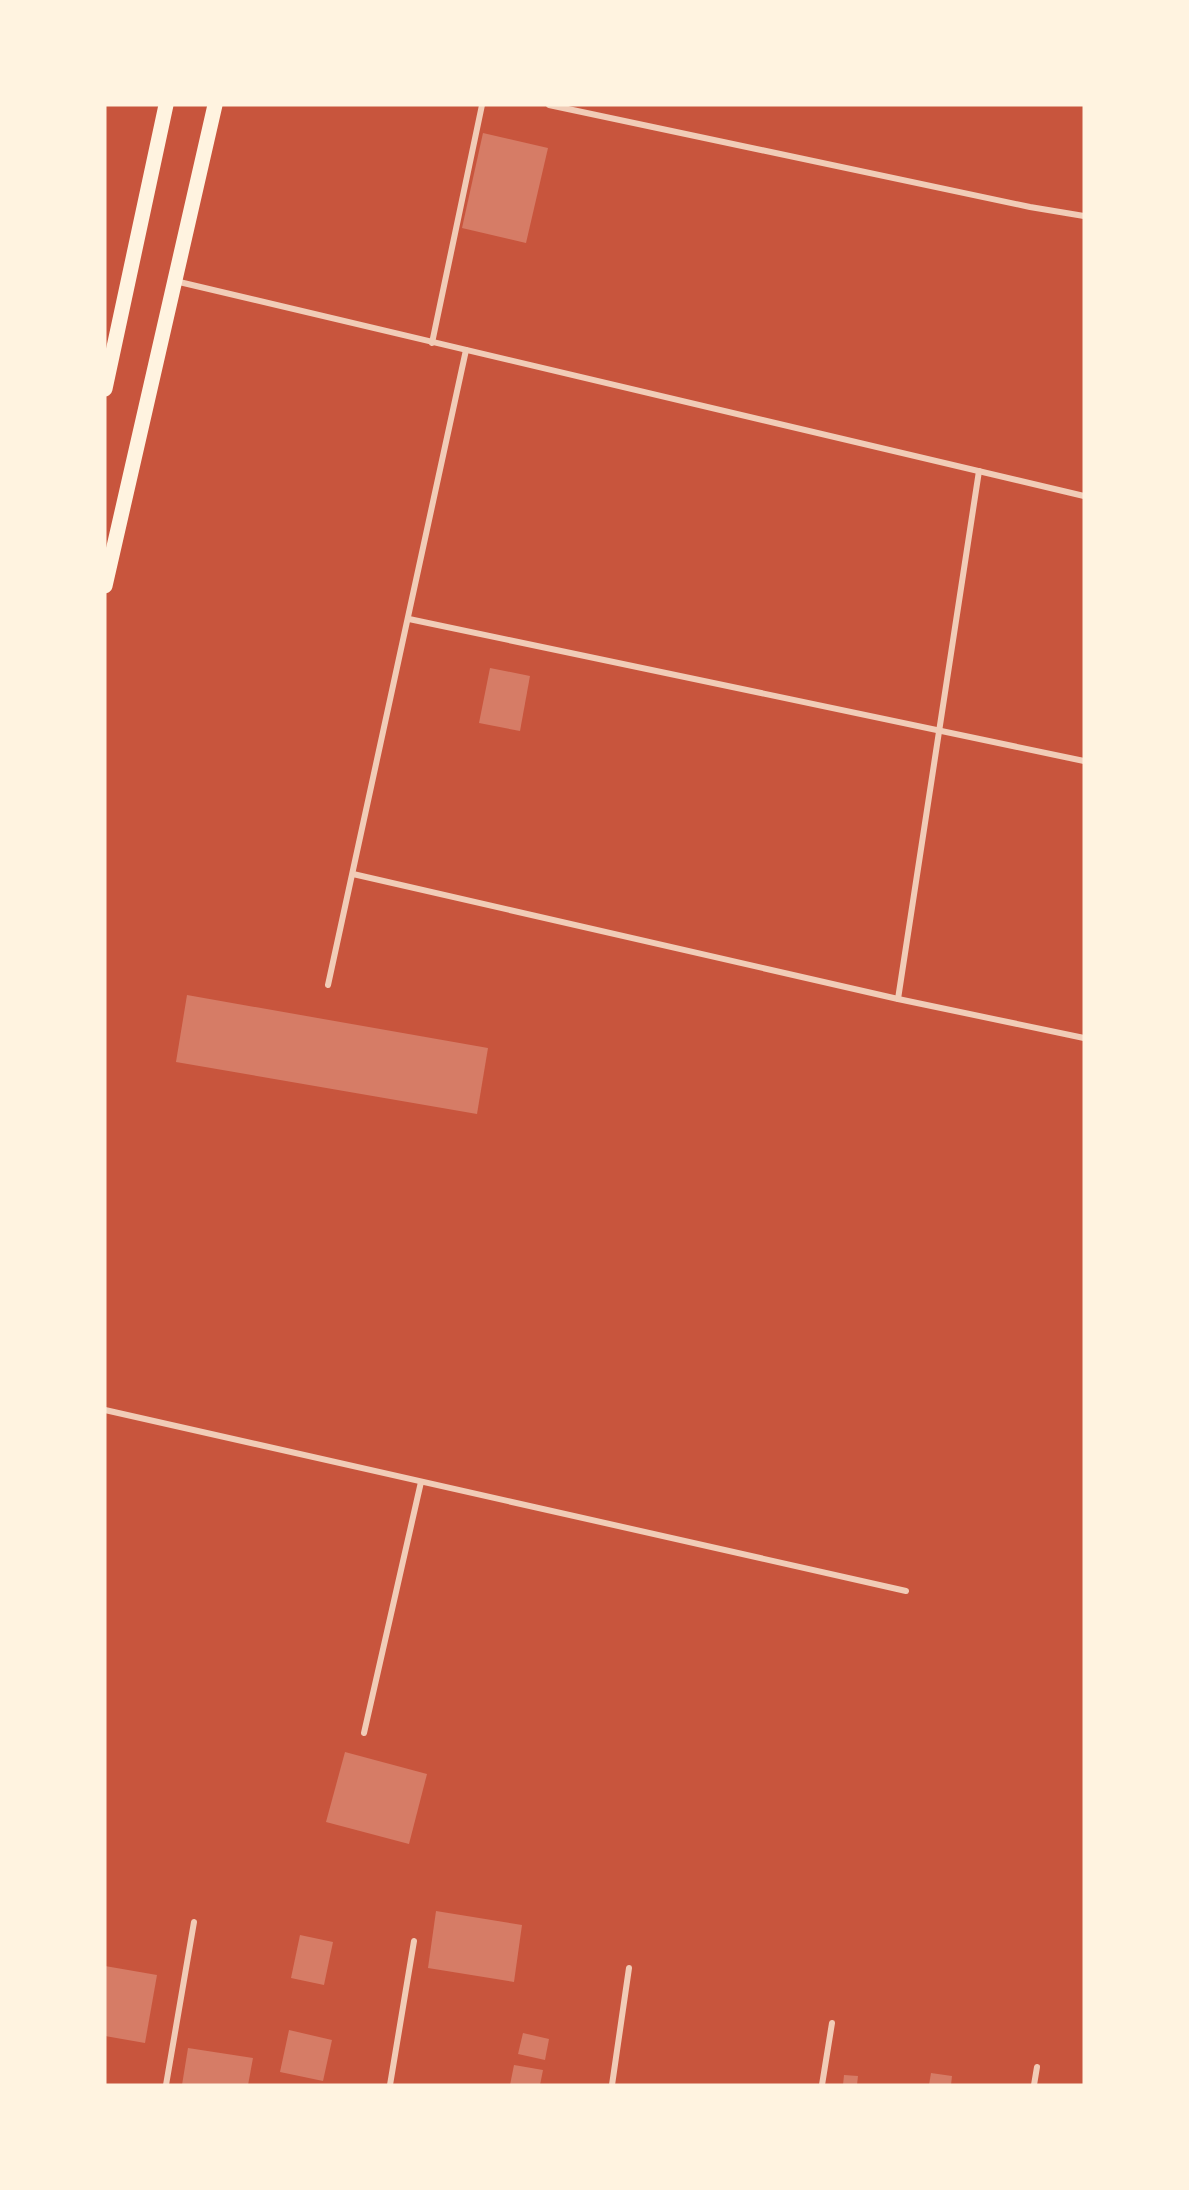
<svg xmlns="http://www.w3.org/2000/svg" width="1189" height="2190" font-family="Literata,serif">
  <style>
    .building { fill: #d67c66 }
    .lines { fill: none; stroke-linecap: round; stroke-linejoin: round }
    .minor { stroke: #f1ccb7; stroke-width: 6 }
    .primary { stroke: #fff3e0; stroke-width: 15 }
  </style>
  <rect width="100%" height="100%" fill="#c8553d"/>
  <g class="building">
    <path d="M483,133l65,15 -22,95 -64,-15z"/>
    <path d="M490,668l40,8 -10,55 -41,-8z"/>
    <path d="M187,995l301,53 -11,66 -301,-52z"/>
    <path d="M345,1752l82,22 -18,70 -83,-22z"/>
    <path d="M436,1911l86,14 -8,57 -86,-14z"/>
    <path d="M300,1935l33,7 -9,43 -33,-7z"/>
    <path d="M105,1966l52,9 -12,68 -40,-7z"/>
    <path d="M289,2030l43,10 -9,41 -43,-9z"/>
    <path d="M523,2033l26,6 -4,21 -27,-6z"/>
    <path d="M188,2048l65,10 -5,27h-66z"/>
    <path d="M514,2065l29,5 -3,15h-30z"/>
    <path d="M931,2073l21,3 -1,9h-22z"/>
    <path d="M844,2075l14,1 -1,9h-14z"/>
  </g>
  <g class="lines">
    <g class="minor">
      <path d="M549,105l481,102 54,9"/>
      <path d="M175,281l909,215"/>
      <path d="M432,343l50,-238"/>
      <path d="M409,619l675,142"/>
      <path d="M353,874l545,125 186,39"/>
      <path d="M328,985l138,-635"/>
      <path d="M898,999l81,-528"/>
      <path d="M105,1410l801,181"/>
      <path d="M364,1733l57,-251"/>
      <path d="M166,2085l28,-163"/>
      <path d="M390,2085l24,-144"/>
      <path d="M612,2085l17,-117"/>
      <path d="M822,2085l10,-62"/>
      <path d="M1034,2085l3,-18"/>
    </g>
    <g class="primary">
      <path d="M105,389l61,-284"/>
      <path d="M105,586l110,-481"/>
    </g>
  </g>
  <rect width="1189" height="2190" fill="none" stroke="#fff3e0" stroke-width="213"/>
</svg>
